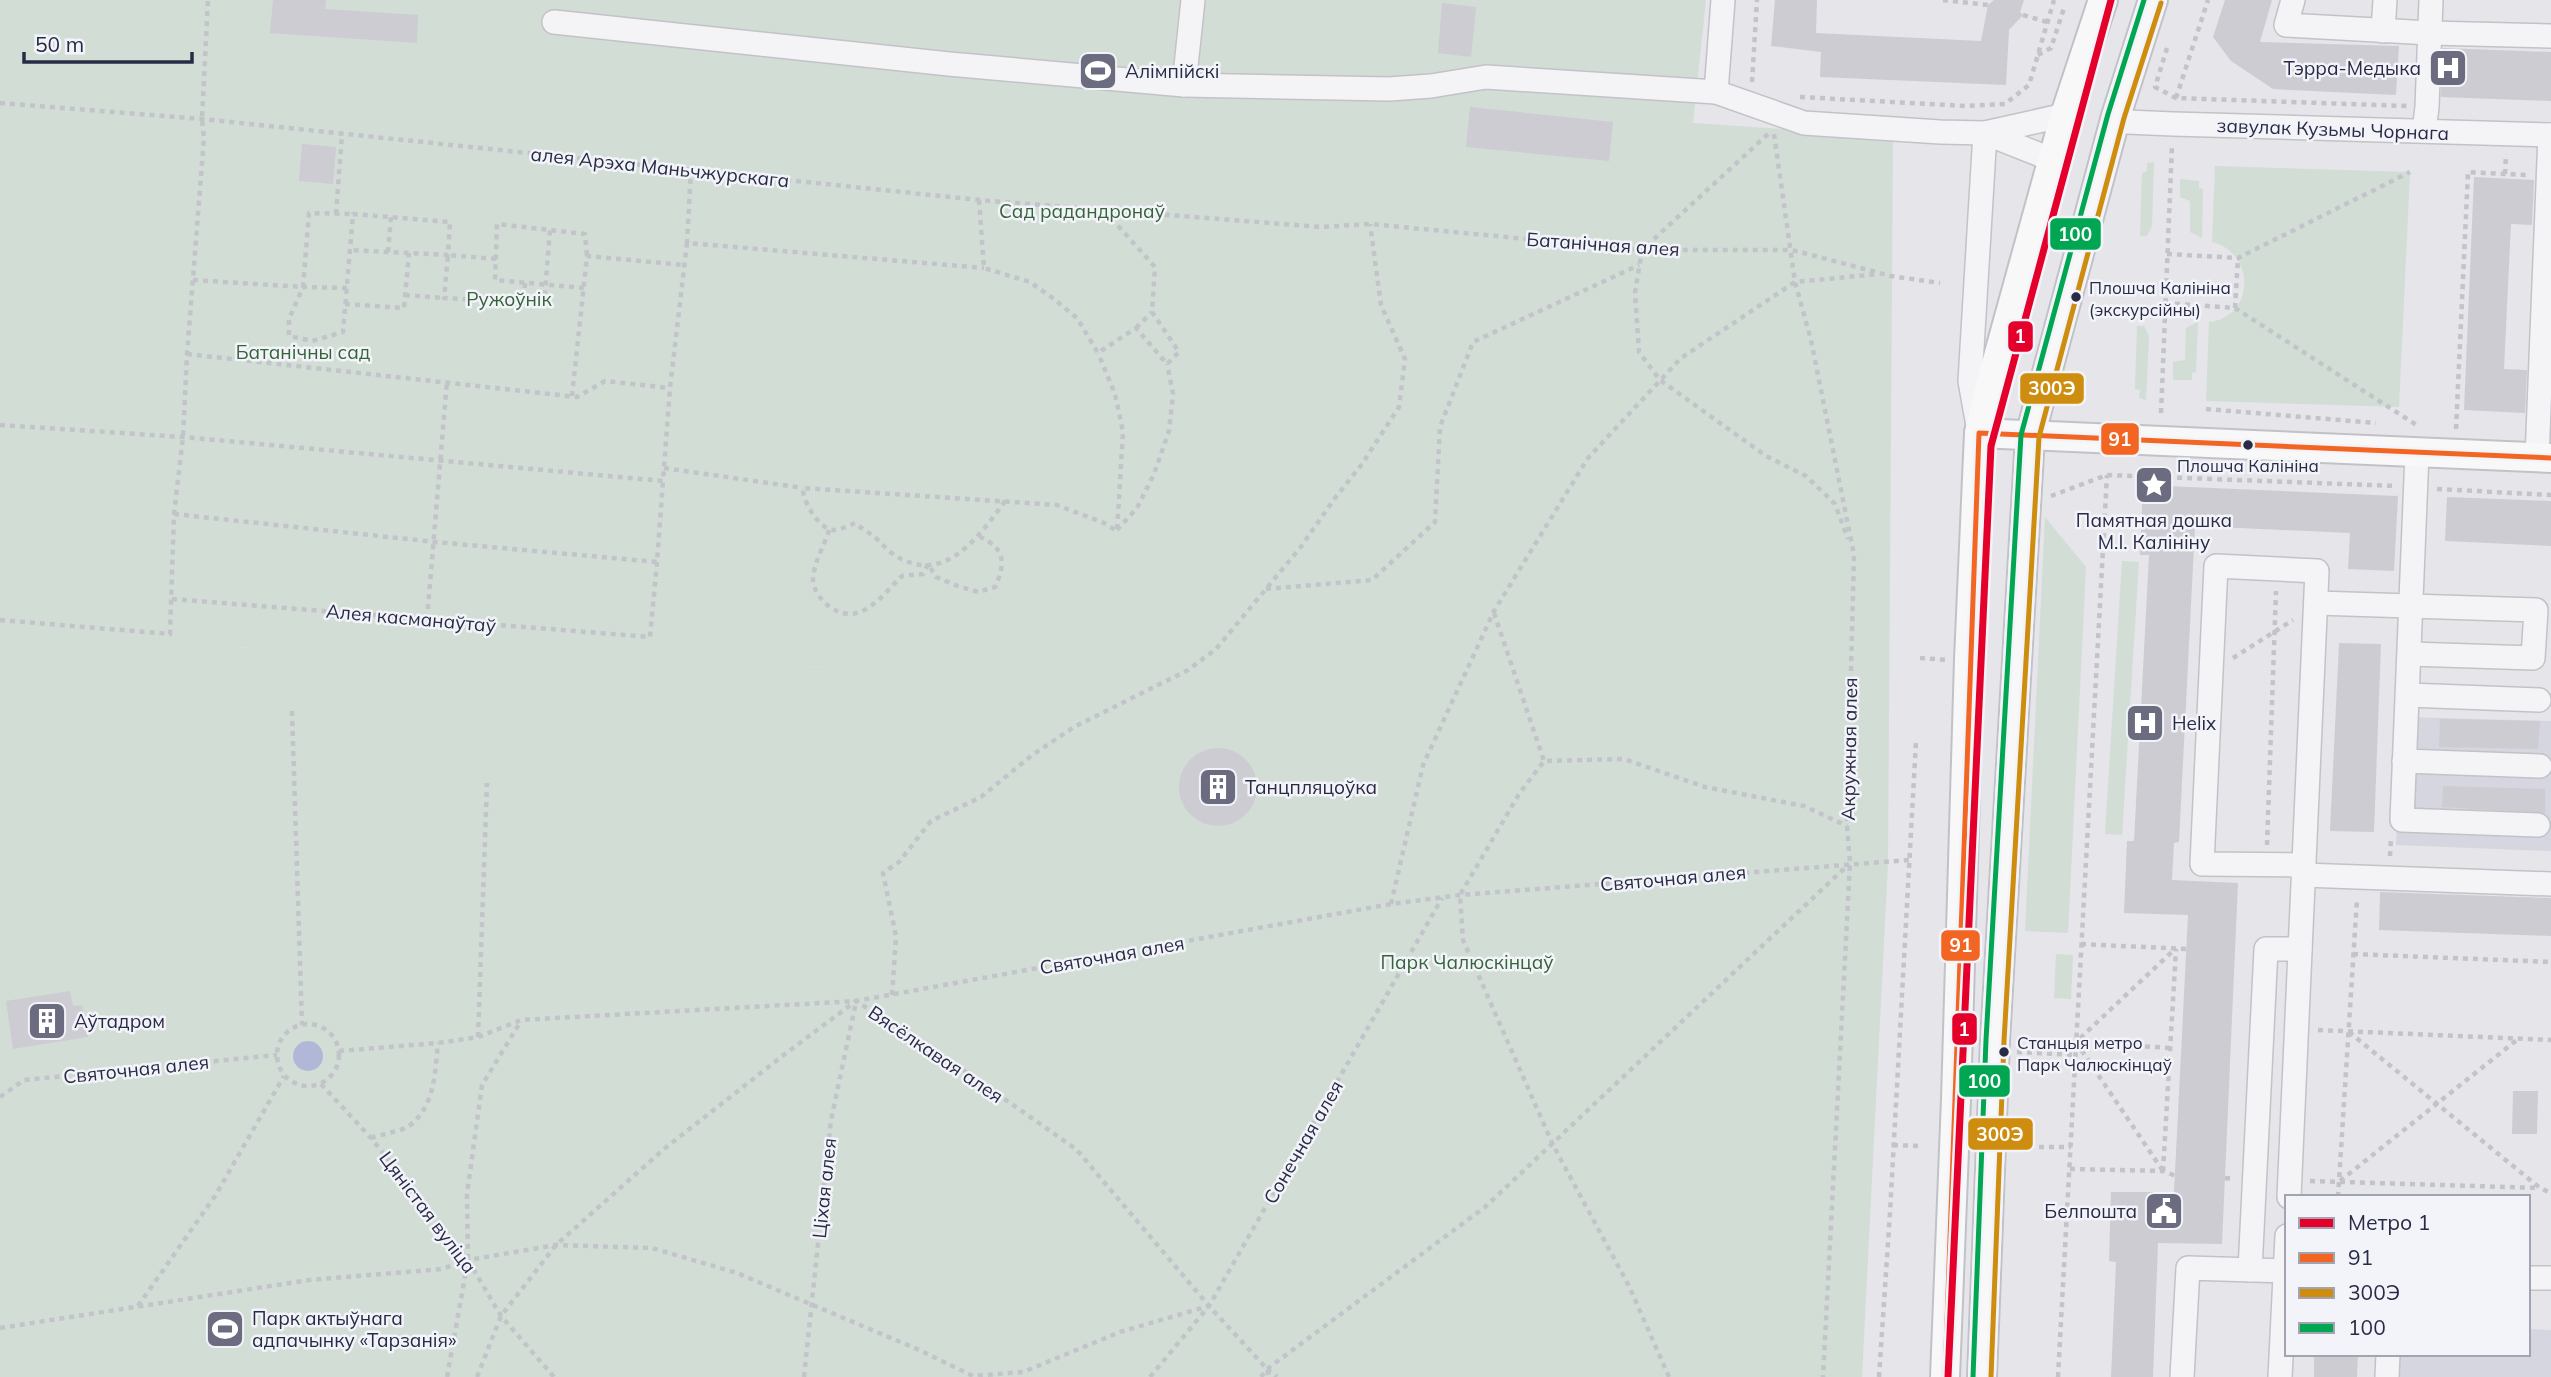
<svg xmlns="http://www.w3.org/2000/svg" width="2551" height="1377" font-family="Mulish,sans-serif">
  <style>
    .built { fill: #d5d6df }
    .green { fill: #d2ddd5; fill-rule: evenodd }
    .water { fill: #b1b8d7 }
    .building { fill: #ccccd2 }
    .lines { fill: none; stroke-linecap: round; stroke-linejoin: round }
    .minor-casing { stroke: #c2c2c8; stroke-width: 26 }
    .major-casing { stroke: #c1c2c8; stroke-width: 32 }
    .path { stroke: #c3c4ca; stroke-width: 4.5; stroke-dasharray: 5 5; stroke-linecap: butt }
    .minor { stroke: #f4f4f7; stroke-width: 23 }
    .major { stroke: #f8f8f8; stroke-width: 28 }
    .bus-1-casing { stroke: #f3f4f9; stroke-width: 10 }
    .bus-2-casing { stroke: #f3f4f9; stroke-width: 10 }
    .bus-3-casing { stroke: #f3f4f9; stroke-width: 10 }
    .bus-1 { stroke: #f26522; stroke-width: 5 }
    .bus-2 { stroke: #ce8d0e; stroke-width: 5 }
    .bus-3 { stroke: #00a651; stroke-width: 5 }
    .metro-1-casing { stroke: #f3f4f9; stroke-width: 12 }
    .metro-1 { stroke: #e4002b; stroke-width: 7 }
    .bus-dot { fill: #292b46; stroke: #f3f4f9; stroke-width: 2.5 }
    .labels { text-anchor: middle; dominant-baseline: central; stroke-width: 5; stroke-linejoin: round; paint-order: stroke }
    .bus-label { font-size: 17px; fill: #292b46; stroke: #f3f4f9; text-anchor: start }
    .poi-label { font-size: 19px; fill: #292b46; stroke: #f3f4f9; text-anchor: start }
    .street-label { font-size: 19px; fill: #292b46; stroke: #f3f4f9 }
    .park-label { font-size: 19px; fill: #35633a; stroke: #f3f4f9 }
    .line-badge { stroke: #f3f4f9; stroke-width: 2.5 }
    .badge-label { font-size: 19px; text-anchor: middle; font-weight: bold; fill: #fff }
  </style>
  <rect width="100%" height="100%" fill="#e5e5ea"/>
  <g class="built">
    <path d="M2401,717l150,4v130l-155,-6z"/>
    <path d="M2528,1329l23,1v47h-155l1,-23h131z"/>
  </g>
  <g class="green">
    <path d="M0,0h1706l-13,123 200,13 -5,726 -26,515h-1862zM229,647l604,20h1z"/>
    <path d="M2154,162l-2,64 -5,10h-7l2,-63 5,-2v-8z"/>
    <path d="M2215,166l195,6 -11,235 -193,-6 3,-79c45,-4 48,-69 3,-80z"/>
    <path d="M2180,179l19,2v7l4,1 -1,49 -12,-6v-31l-10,-4z"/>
    <path d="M2198,322l-2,50 -4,1v7h-19v-18l12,-2 1,-32z"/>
    <path d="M2137,326h7l5,10 -3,64 -7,-2 1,-8 -5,-1z"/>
    <path d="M2045,517l41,50 -18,366 -43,-2z"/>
    <path d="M2122,561l17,1 -17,273 -17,-1z"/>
    <path d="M2056,954l17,1 -2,44 -17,-1z"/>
  </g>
  <circle class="water" cx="308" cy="1056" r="15"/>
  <g class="building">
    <path d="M273,0h53l-1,9 93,6 -1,28 -147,-10z"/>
    <path d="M1775,0h42l-1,33 165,8 7,-36 6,-5h30l-4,12 3,3 -14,15 -3,55 -186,-8 1,-25 -50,-6z"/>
    <path d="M2225,0h47l-12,42 139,4 -3,49 -123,-6 -42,-28 -18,-24z"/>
    <path d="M1442,3l34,4 -5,50 -33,-4z"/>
    <path d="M2443,48l108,4v49l-110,-4z"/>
    <path d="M1470,107l143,15 -4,39 -143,-14z"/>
    <path d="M302,144l34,3 -3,37 -34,-3z"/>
    <path d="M2474,177l60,3 -2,45 -21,-1 -7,145 23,1 -2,43 -61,-3z"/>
    <path d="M2143,485l255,11 -4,75 -46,-2 2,-36 -155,-7 -16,316 -5,1 -2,37 66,3 -16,361 -64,-1 -5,134h-42l5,-115 -7,-1 2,-69h63l14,-277 -64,-2 3,-72h7l15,-286h-9z"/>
    <path d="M2447,497l104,4v45l-106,-5z"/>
    <path d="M2339,643l42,1 -7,188 -44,-1z"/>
    <path d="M2440,719l100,2 -2,28 -99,-2z"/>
    <circle cx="1218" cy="787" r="39"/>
    <path d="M2443,786l102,3v24l-103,-6z"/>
    <path d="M2380,892l171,6v38l-172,-6z"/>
    <path d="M70,991l3,15 9,-1 6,32 -75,12 -7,-48z"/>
    <path d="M2513,1091h25l-1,43h-25z"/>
    <path d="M2314,1354h44l-1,23h-43z"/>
  </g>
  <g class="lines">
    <g class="minor-casing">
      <g id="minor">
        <path d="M1723,0l-7,92 88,31 136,9 45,1 80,-18"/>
        <path d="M2293,0l-7,25 144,8 121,3"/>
        <path d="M554,22l395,42 235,21 205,4 42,-3 55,-9 230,15"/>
        <path d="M2383,31l2,-31"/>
        <path d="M1184,85l9,-85"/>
        <path d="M2116,116l11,6 46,2 378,11"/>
        <path d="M2424,131l3,-24 4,-107"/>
        <path d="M1985,133l68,27"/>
        <path d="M1978,426l-8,-45 15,-248"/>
        <path d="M2417,453l-15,367 136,5"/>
        <path d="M2537,458l13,-323"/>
        <path d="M2316,603l220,7 -3,48 -123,-4"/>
        <path d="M2408,695l131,5"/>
        <path d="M2404,761l136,5"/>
        <path d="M2303,875l248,9"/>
        <path d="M2289,1197l28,-626 -101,-5 -14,298 102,1"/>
        <path d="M2250,1270l16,-321h34"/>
        <path d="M2528,1278h23"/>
        <path d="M2182,1377l6,-109 99,3"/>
        <path d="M2280,1377l7,-141"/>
        <path d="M2387,1377l1,-23"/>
      </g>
    </g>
    <g class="major-casing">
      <g id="major">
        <path d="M1979,433l572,25"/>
        <path d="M1945,1377l11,-278 13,-439 10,-227 11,-47 75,-271 38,-115"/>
        <path d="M1982,1377l13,-336 35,-605 86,-320 37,-116"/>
      </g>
    </g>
    <g class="path">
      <path d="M1943,0l45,5"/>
      <path d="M2023,15l24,7"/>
      <path d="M2167,48l-12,39 21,11 231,8"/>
      <path d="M2038,55l13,-7 13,-40"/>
      <path d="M1752,82l5,-82"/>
      <path d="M1800,97l166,9 39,-2 24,-19 25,-85"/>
      <path d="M2176,98l32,-98"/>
      <path d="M0,103l202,16 777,81 342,27 49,-3 272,26h150l99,26 49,7"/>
      <path d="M1768,134l-126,116 -7,43 4,59 21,28 106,76 40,20 29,28 13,35"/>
      <path d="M1774,134l21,148 16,58 43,215 -7,271 3,37 -27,514"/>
      <path d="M691,169l-4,74 297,25"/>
      <path d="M2505,174l1,-20"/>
      <path d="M979,200l5,68 46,14 24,17 23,19 21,35 38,-25 31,36 12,-12 -27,-40 3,-45 -51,-57"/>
      <path d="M336,214l6,-80"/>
      <path d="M388,252l3,-35"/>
      <path d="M2167,254l71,4 172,-86"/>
      <path d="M496,259l-48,-4 -4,43 79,4"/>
      <path d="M193,280l110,7 6,-74 44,1"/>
      <path d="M525,283l-2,19 21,3 6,-75"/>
      <path d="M347,288l-44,-1 -14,32v17l23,5 31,-9 10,-118 97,8 -2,33 -98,-5"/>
      <path d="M584,288l-89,-8 2,-56 88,10 2,22"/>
      <path d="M405,295l39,3"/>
      <path d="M2165,303l70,5 183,118"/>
      <path d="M345,304l59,4 5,-55"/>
      <path d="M2235,308l3,-50"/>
      <path d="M1136,328l16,-16"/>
      <path d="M187,354l390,43 28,-16 65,7"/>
      <path d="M572,396l15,-140 97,9"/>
      <path d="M2206,409l170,14"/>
      <path d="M2161,413l11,-268"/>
      <path d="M0,425l183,12 480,44 7,-93 17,-145"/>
      <path d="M2456,429l12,-257 60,3"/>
      <path d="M664,468l139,20"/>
      <path d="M2437,489l114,6"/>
      <path d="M2051,496l56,-21 289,11"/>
      <path d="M1005,501c-26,36 -62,87 -112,53 -6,-4 -11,-10 -16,-15 -7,-6 -15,-10 -22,-16 -7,3 -15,7 -21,7 -15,0 -32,-30 -31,-42l254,17 47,18 13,8 6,-99 -8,-38 -17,-41"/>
      <path d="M174,514l261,28 222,20 6,-81"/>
      <path d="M829,530c-5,17 -16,33 -16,51 0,7 8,19 13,23 33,27 55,-8 76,-28l21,-2 5,-10 8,13 19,8 23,7 17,-5c11,-24 10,-39 -15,-50"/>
      <path d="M1117,530l20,-22 17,-34 15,-43 4,-37 -6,-30"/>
      <path d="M1266,589l106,-9 63,-58 5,-95 33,-85 166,-77"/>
      <path d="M172,599l478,38 7,-75"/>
      <path d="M1494,613l50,148"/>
      <path d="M427,619l20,-238"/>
      <path d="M0,620l170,14 4,-120 9,-77 4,-83 17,-216 -2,-19 6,-119"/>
      <path d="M1920,658l27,2"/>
      <path d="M2233,658l60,-38"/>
      <path d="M292,711l10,314"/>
      <path d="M2267,845l9,-254"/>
      <path d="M2390,856l1,-19"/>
      <path d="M1391,904l32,-139 71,-154 94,-153 93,-100 114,-76 84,-8"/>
      <path d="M2081,944l105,5"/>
      <path d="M2353,954l198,8"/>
      <path d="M892,995l4,-59 -13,-63 16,-11 32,-41 50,-24 50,-41 43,-29 114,-57 28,-21 84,-101 35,-50 27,-34 37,-57 6,-48 -24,-54 -11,-81"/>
      <circle cx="308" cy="1055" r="31"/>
      <path d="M2318,1030l233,10"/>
      <path d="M2349,1032l191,156 11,5"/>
      <path d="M478,1037l9,-254"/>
      <path d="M2076,1042l87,129"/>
      <path d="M2170,1048l-94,-6 100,-94"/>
      <path d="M339,1051l99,-8 40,-6 43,-17 335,-19 535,-97 69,-9 449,-35"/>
      <path d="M2017,1052l59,3"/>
      <path d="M321,1084l50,54 97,122 33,56 53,61"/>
      <path d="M0,1097l24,-17 253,-25"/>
      <path d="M371,1138c11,-4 28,-6 38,-12 26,-19 26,-54 29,-83"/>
      <path d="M1893,1145l25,1"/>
      <path d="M2029,1147h42"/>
      <path d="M2070,1169l93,2 13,5"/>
      <path d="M2163,1171l13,-222"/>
      <path d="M2225,1178l10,1"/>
      <path d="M2310,1181l230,7"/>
      <path d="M2340,1181l178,-142"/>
      <path d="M2338,1197l19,-298"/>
      <path d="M138,1306l77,-110 69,-120"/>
      <path d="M0,1328l309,-48 133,-11 26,-9 88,-15 96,3 85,25 180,76 56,27 50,-4 97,-40 89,-26"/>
      <path d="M1267,1369l10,8"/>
      <path d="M447,1377l21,-117 -1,-66 15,-109 39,-64"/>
      <path d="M477,1377l24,-61 55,-71 108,-96 121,-95 71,-53 97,62 123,86 133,157 58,63 2,8"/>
      <path d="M804,1377l27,-257 25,-118"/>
      <path d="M1150,1377l59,-71 233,-408"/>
      <path d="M1261,1377l6,-8 218,-162 364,-343"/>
      <path d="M1669,1377l-40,-91 -76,-141 -90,-205 -3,-45 59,-101 25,-33 80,-2 81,28 99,19 43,20"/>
      <path d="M1879,1377l11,-164 26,-472"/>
      <path d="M2058,1377l49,-902"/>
    </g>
    <use href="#minor" class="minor"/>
    <use href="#major" class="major"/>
    <g class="bus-1-casing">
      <path id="bus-1" d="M1945,1377l34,-944 572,25"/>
    </g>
    <g class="bus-2-casing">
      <path id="bus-2" d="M1991,1377l13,-336 35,-604 85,-319 37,-115"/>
    </g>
    <g class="bus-3-casing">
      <path id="bus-3" d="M1973,1377l13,-337 35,-605 87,-321 36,-114"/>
    </g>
    <use href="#bus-1" class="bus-1"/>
    <use href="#bus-2" class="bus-2"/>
    <use href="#bus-3" class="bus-3"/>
    <g class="metro-1-casing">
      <path id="metro-1" d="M1948,1377l43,-931 120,-446"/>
    </g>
    <use href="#metro-1" class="metro-1"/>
  </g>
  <defs>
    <g id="hospital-square" transform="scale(2.0125)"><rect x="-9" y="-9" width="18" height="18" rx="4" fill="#6b6c7f" stroke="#f3f4f9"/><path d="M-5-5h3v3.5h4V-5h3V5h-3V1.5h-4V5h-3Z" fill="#fff"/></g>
    <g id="stadium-square" transform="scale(2.0125)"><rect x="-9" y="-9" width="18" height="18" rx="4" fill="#6b6c7f" stroke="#f3f4f9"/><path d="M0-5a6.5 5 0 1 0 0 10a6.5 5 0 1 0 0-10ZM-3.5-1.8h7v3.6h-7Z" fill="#fff"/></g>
    <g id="sight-square" transform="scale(2.0125)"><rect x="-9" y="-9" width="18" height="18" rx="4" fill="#6b6c7f" stroke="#f3f4f9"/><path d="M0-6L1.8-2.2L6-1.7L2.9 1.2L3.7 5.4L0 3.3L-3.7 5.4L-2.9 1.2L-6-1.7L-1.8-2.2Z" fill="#fff"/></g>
    <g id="building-square" transform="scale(2.0125)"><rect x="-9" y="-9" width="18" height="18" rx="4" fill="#6b6c7f" stroke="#f3f4f9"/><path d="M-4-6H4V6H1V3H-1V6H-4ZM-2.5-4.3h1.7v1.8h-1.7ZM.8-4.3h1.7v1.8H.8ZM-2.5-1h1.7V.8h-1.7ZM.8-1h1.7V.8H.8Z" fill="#fff"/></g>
    <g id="civic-square" transform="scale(2.0125)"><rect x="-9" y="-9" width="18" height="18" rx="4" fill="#6b6c7f" stroke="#f3f4f9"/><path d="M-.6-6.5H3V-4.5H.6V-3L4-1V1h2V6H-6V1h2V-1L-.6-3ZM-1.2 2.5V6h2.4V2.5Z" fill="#fff"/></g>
  </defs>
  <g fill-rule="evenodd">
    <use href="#hospital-square" x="2448" y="68"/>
    <use href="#stadium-square" x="1098" y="71"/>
    <use href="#sight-square" x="2154" y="485"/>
    <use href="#hospital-square" x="2145" y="723"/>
    <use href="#building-square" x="1218" y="787"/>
    <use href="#building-square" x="47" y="1021"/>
    <use href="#civic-square" x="2164" y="1211"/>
    <use href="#stadium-square" x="225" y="1329"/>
  </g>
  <g class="bus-dot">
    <circle cx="2076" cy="297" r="6"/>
    <circle cx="2248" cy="445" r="6"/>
    <circle cx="2004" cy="1052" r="6"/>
  </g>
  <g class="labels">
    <g class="bus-label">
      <text x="2089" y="287">Плошча Калініна<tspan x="2089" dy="22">(экскурсійны)</tspan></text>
      <text x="2248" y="465" text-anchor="middle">Плошча Калініна</text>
      <text x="2017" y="1042">Станцыя метро<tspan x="2017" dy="22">Парк Чалюскінцаў</tspan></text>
    </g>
    <g class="poi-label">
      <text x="2421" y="68" text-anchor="end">Тэрра-Медыка</text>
      <text x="1125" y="71">Алімпійскі</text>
      <text x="2154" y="520" text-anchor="middle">Памятная дошка<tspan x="2154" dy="22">М.І. Калініну</tspan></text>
      <text x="2172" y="723">Helix</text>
      <text x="1245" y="787">Танцпляцоўка</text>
      <text x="74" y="1021">Аўтадром</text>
      <text x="2137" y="1211" text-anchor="end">Белпошта</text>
      <text x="252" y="1318">Парк актыўнага<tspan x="252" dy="22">адпачынку «Тарзанія»</tspan></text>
    </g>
    <g class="street-label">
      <text transform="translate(2333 129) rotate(2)">завулак Кузьмы Чорнага</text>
      <text transform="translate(660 167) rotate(6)">алея Арэха Маньчжурскага</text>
      <text transform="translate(1603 244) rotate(4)">Батанічная алея</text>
      <text transform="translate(411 618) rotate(5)">Алея касманаўтаў</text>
      <text transform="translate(1849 749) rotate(-89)">Акружная алея</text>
      <text transform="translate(1673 878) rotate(-5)">Святочная алея</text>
      <text transform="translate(1112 955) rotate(-10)">Святочная алея</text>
      <text transform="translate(936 1054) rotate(34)">Вясёлкавая алея</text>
      <text transform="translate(136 1069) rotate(-6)">Святочная алея</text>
      <text transform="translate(1303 1142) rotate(-60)">Сонечная алея</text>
      <text transform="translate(824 1188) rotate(-84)">Ціхая алея</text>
      <text transform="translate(428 1212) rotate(53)">Цяністая вуліца</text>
    </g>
    <g class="park-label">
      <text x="1082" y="211">Сад радандронаў</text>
      <text x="509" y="299">Ружоўнік</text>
      <text x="303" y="352">Батанічны сад</text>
      <text x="1467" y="962">Парк Чалюскінцаў</text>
    </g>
  </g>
  <g class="line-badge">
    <rect x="2049" y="217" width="53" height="34" rx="7" fill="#00a651"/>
    <rect x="2007" y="320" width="27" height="33" rx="7" fill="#e4002b"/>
    <rect x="2019" y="372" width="66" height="33" rx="7" fill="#ce8d0e"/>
    <rect x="2100" y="422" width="40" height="34" rx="7" fill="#f26522"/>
    <rect x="1940" y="929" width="41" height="33" rx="7" fill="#f26522"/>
    <rect x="1951" y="1012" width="27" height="34" rx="7" fill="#e4002b"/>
    <rect x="1958" y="1064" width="53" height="34" rx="7" fill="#00a651"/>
    <rect x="1967" y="1117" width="67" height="34" rx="7" fill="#ce8d0e"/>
  </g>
  <g class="badge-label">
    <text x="2075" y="241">100</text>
    <text x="2020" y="343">1</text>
    <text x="2052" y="395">300Э</text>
    <text x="2120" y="446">91</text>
    <text x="1961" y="952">91</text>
    <text x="1964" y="1036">1</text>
    <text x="1984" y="1088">100</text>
    <text x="2000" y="1141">300Э</text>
  </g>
  <rect x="2285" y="1195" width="245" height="161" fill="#f3f4f9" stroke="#a2a4b1" stroke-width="2"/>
  <rect x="2299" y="1218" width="35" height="10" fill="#e4002b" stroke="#a2a4b1" stroke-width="2"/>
  <text x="2348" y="1230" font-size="21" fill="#292b46">Метро 1</text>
  <rect x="2299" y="1253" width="35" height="10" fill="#f26522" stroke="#a2a4b1" stroke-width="2"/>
  <text x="2348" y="1265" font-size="21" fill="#292b46">91</text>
  <rect x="2299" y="1288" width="35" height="10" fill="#ce8d0e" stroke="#a2a4b1" stroke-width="2"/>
  <text x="2348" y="1300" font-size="21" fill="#292b46">300Э</text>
  <rect x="2299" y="1323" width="35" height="10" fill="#00a651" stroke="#a2a4b1" stroke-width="2"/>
  <text x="2348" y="1335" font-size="21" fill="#292b46">100</text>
  <path d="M24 52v10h168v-10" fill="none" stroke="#292b46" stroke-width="3.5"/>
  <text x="35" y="52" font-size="21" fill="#292b46" stroke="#f3f4f9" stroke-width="5" paint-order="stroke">50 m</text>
</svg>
